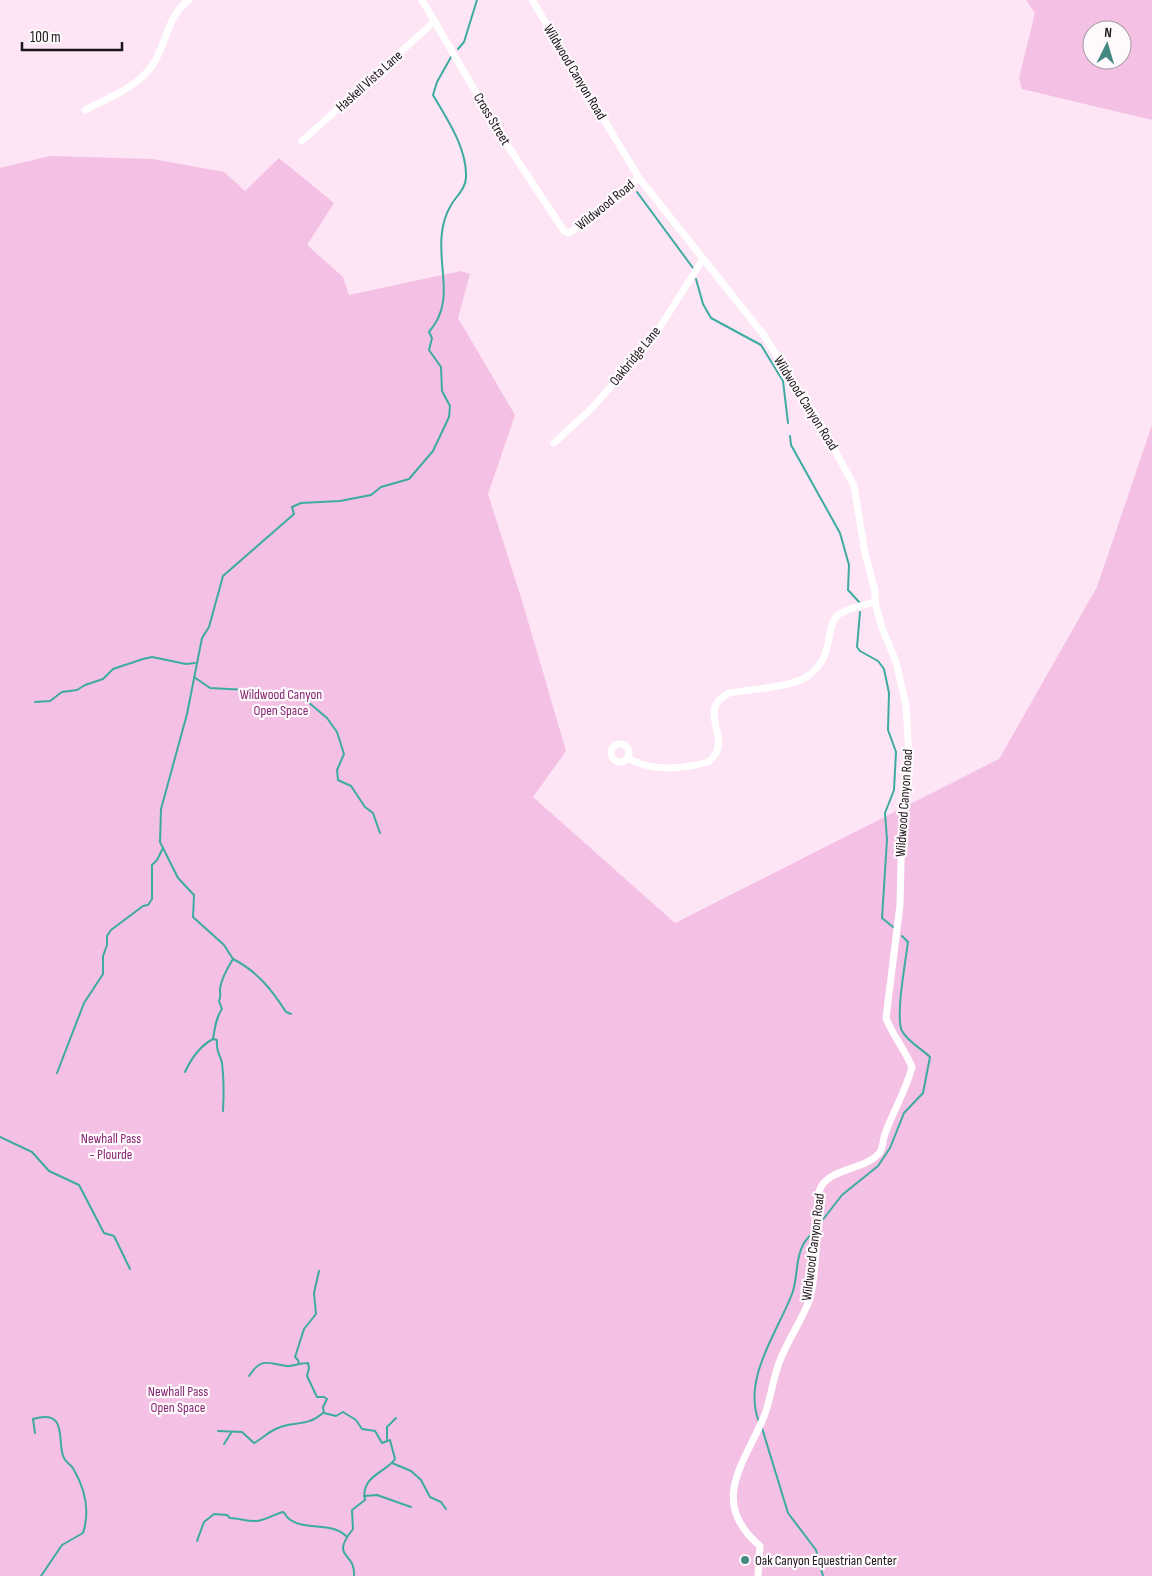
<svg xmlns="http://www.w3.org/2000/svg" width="1152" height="1576" font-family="'Sofia Sans Condensed',sans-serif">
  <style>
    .green { fill: #f4c0e4; fill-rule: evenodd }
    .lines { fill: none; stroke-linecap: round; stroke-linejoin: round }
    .stream { stroke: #3eaba1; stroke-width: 2 }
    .minor { stroke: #fff; stroke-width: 7 }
    .poi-dot { fill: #438982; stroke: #fef9fc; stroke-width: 2 }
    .labels { text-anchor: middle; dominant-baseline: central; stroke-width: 4.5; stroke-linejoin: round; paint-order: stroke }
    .street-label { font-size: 14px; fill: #1c151a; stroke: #fef9fc }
    .park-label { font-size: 14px; fill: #892974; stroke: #fef9fc }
    .poi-label { font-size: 14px; fill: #1c151a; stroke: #fef9fc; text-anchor: start }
  </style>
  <rect width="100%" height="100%" fill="#fde5f5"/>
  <g class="green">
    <path d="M1026,0h126v120l-130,-31 -3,-11 16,-65zM1092,30h30v30h-30z"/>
    <path d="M50,156l103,3 71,13 21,19 34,-33 55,45 -27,42 36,32 6,18 112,-24 9,3 -12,44 57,97 -27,79 35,110 43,147 -33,46 142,126 324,-164 98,-172 55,-162v1151h-1152v-1408z"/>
  </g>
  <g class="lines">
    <g class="stream">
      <path d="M458,49l6,-7 13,-42"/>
      <path d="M637,192l56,76"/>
      <path d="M696,279l7,25 8,14 50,27 22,36 5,42"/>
      <path d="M790,436l1,9 49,88 9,32 -1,25 12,13"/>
      <path d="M860,612l-3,35 3,4 18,10 6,8 5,24 -1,37 8,22 -2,38 -9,23 2,27 -5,78 11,9"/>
      <path d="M194,677l16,11 72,4 26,10 19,16 10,14 7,22 -7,16 1,10 13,6 14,21 8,6 7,20"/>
      <path d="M35,702l15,-1 12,-9 15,-2 8,-5 18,-6 10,-10 30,-10 9,-2 34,7 9,-1"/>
      <path d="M233,959c24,12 39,31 53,53l5,2"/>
      <path d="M213,1039l4,1c-1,14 3,13 5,23 2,16 2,31 1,48"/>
      <path d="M185,1072c6,-13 15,-26 28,-33 2,-11 3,-22 9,-30l-3,-8c2,-5 1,-6 1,-12 1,-9 8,-22 13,-30l-9,-14 -31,-28 1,-22 -16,-17 -18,-36 1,-33 26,-95 15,-76 7,-11 14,-51 71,-62 -2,-7 9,-4 39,-2 31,-6 10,-8 28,-8 24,-28 16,-34 1,-11 -8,-15 -1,-24 -12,-17 3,-12 -3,-6c27,-31 8,-64 13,-100 1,-8 4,-18 8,-25 5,-10 16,-18 16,-30 1,-29 -19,-58 -33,-82l4,-13 14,-25"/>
      <path d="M57,1073l27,-70 19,-29v-18l4,-11v-9l4,-6 32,-24 5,-1 4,-6v-34l5,-5 6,-12"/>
      <path d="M0,1137l32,15 17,19 30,14 25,48 10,3 16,33"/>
      <path d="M821,1222l21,-27 36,-29 12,-18 14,-35 19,-20 7,-36c-8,-8 -22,-15 -28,-26 -7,-14 4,-72 6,-89l-6,-6"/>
      <path d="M299,1364l-1,-4 -3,-3 9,-28 12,-15 -2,-21 5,-22"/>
      <path d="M249,1376c13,-20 19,-12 38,-10 7,0 14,-3 21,-3l1,5 -2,8 10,21h7l3,2 -4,8 1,6 12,3 7,-4 13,8 6,9 13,2 7,12 8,-3 5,19c-8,13 -35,17 -30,41l-13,10 1,19c-24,30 3,22 1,47"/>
      <path d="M759,1422c-17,-43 18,-89 33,-128 6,-15 3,-35 11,-49 2,-5 8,-10 12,-15"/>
      <path d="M762,1428l26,85 28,37 7,26"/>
      <path d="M218,1431l24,1 12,11c8,-4 15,-12 24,-15 16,-7 29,-1 45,-15"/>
      <path d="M35,1433l-2,-14c37,-11 23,25 31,39 2,5 8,7 10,12 11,19 16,41 9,63l-21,12 -21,31"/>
      <path d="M387,1439v-12l9,-9"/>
      <path d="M224,1444l7,-11"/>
      <path d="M392,1463l19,8 10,9 9,17 11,5 5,7"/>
      <path d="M364,1496l13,-1 34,12"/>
      <path d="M197,1541l7,-19 10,-8 13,1 3,3c9,0 17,4 27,3 8,-1 18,-7 26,-9 2,1 3,4 5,6 16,14 43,3 58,18"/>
    </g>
    <g class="minor">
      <path d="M422,0l80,137 62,94 5,2 5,-3 65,-52"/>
      <path d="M532,0l107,178 124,156 59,92 32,60 11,67 10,38v11l6,23 15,37 10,43 3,51 -7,66 -2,83 -14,113c7,18 19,32 26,49 -6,24 -19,44 -27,67 -2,5 -2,13 -5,18 -13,18 -52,16 -60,37 -4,10 -2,19 -2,30 -1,17 -3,68 -9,82 -8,21 -22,40 -30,62 -6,16 -8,34 -14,51 -19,48 -58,87 -5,132l-2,30"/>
      <path d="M85,110c23,-12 51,-22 67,-44 14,-20 15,-51 37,-66"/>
      <path d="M302,141l133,-120"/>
      <path d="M554,443l38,-35 61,-70 50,-79"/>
      <circle cx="620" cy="753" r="9"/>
      <path d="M628,758c22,14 56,11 80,4 29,-22 -15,-51 21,-69 22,-4 61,-5 79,-17 28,-20 16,-49 30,-61 10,-7 26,-10 37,-13"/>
    </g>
  </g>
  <circle class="poi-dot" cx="745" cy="1560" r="5"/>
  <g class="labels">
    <g class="street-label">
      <text transform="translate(575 72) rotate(59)">Wildwood Canyon Road</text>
      <text transform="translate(369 81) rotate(-42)">Haskell Vista Lane</text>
      <text transform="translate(492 119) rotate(59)">Cross Street</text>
      <text transform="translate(605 205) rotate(-39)">Wildwood Road</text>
      <text transform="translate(635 356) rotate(-51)">Oakbridge Lane</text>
      <text transform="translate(806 403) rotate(58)">Wildwood Canyon Road</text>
      <text transform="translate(904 803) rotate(-86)">Wildwood Canyon Road</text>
      <text transform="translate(813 1247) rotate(-83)">Wildwood Canyon Road</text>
    </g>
    <g class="park-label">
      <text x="281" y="694">Wildwood Canyon<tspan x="281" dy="16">Open Space</tspan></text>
      <text x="111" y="1138">Newhall Pass<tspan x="111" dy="16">- Plourde</tspan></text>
      <text x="178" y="1391">Newhall Pass<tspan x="178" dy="16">Open Space</tspan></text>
    </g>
    <g class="poi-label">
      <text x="755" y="1560">Oak Canyon Equestrian Center</text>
    </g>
  </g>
  <g transform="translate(1107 45) rotate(5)"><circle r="24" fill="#fef9fc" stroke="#a49ea2"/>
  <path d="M0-4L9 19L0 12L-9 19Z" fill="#438982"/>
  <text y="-8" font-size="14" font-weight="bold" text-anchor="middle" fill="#1c151a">N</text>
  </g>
  <path d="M22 42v8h100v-8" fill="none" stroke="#1c151a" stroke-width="2.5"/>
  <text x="30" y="42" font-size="15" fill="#1c151a" stroke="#fef9fc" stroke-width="4" paint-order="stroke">100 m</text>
</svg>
